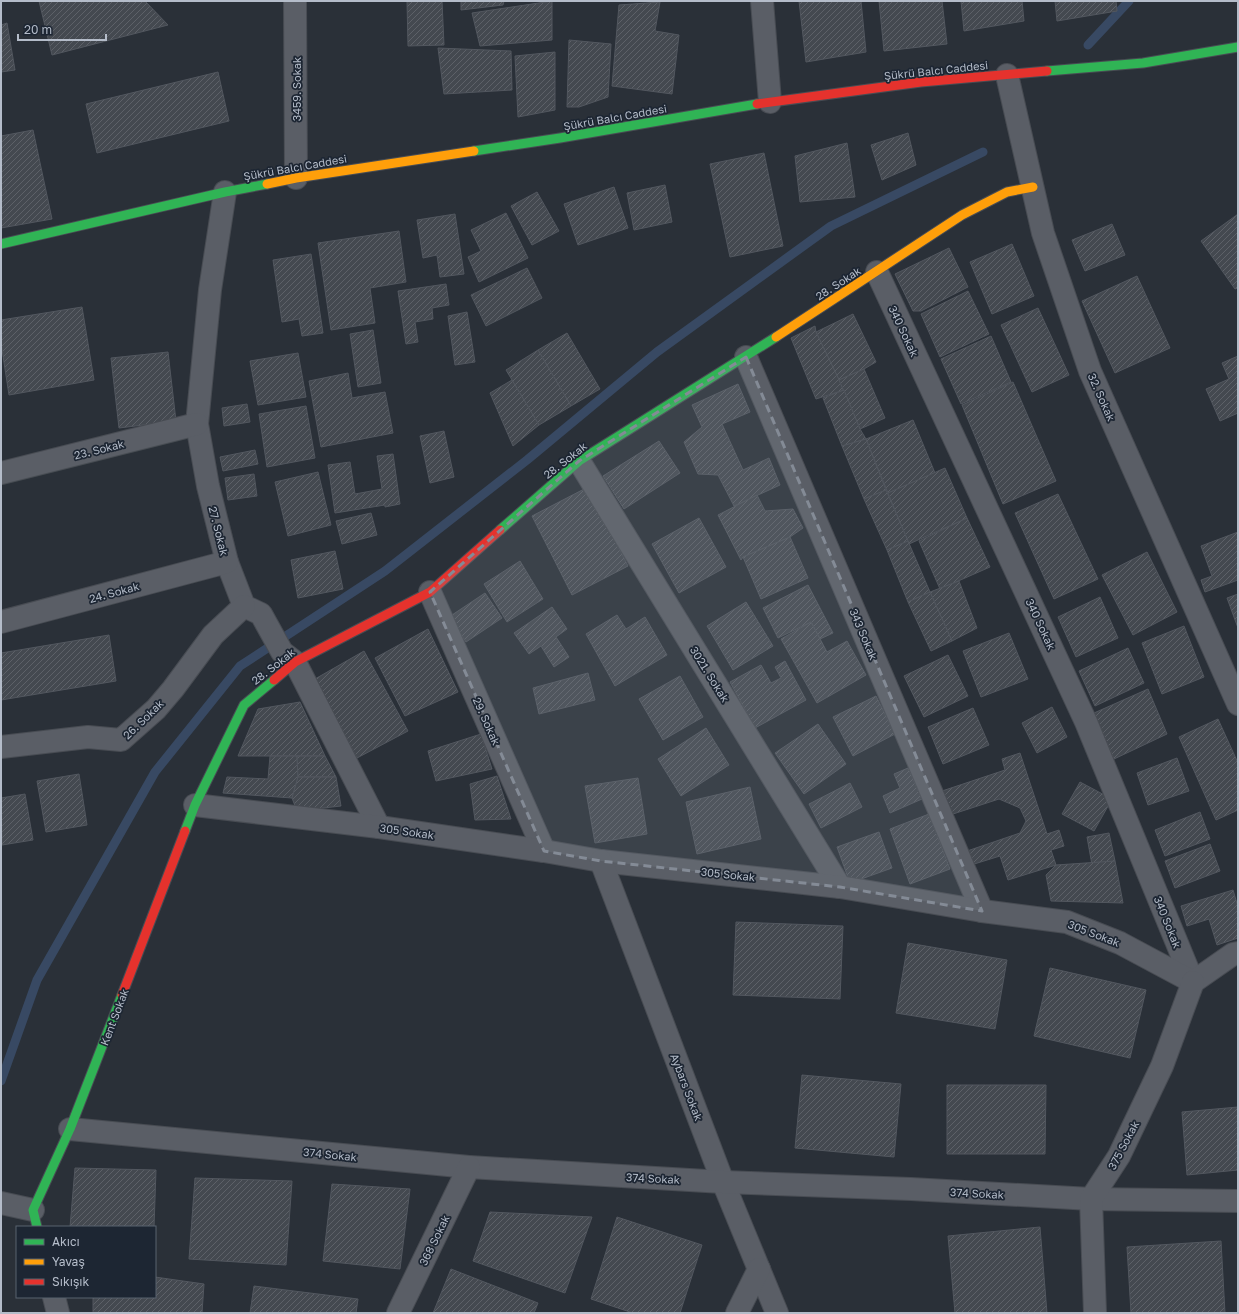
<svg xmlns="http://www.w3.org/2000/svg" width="1239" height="1314" font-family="'Golos Text',sans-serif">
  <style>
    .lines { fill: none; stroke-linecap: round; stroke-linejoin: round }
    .stream { stroke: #384963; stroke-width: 9 }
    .building { fill: url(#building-hatch); stroke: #52575f }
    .street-casing { stroke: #484c53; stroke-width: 24 }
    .fast-casing { stroke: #484c53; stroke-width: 11 }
    .slow-casing { stroke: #484c53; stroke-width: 11 }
    .jam-casing { stroke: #484c53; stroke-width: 11 }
    .street { stroke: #5a5e66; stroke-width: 22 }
    .fast { stroke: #30b455; stroke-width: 9 }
    .slow { stroke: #ff9f0a; stroke-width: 9 }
    .jam { stroke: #e5322d; stroke-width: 9 }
    .marked { fill: #848b96; fill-opacity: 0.2; stroke: #848b96; stroke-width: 3; stroke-dasharray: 8 5; stroke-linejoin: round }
    .labels { text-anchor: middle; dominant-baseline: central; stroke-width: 3.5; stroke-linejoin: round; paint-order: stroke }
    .street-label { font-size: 11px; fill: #b4bcc9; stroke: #1d2633 }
  </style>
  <defs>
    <pattern id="building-hatch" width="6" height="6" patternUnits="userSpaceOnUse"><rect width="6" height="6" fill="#444950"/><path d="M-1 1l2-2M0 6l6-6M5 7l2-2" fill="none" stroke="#5d6168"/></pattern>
  </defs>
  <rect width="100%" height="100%" fill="#2a3038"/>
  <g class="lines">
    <g class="stream">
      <path d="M1088,45l41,-44"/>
      <path d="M1,1081l36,-101 118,-208 85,-106 145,-95 142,-111 130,-108 174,-126 152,-74"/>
    </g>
  </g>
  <g class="building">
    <path d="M39,1h106l23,24 -116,30z"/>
    <path d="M407,1h35l2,44 -36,1z"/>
    <path d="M461,1h43l-1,4 -42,5z"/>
    <path d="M552,1v39l-72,6 -8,-33z"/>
    <path d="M799,1h62l5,51 -60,10z"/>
    <path d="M879,1h63l5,43 -63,7z"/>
    <path d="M961,1h61l2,20 -60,10z"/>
    <path d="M1055,1h61l1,10 -60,10z"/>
    <path d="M660,2l-5,29 24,4 -7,59 -60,-8 7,-81z"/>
    <path d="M7,23l8,47 -14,2v-47z"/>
    <path d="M569,40l42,4 -3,53 -29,10h-12z"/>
    <path d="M438,48l73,3 1,39 -68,4z"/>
    <path d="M555,52v58l-37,7 -3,-61z"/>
    <path d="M218,72l11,49 -132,32 -11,-49z"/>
    <path d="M33,130l19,89 -51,9v-92z"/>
    <path d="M908,133l8,32 -34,15 -11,-35z"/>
    <path d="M847,143l8,54 -55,5 -5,-46z"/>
    <path d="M764,153l19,93 -53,11 -20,-93z"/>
    <path d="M665,185l7,37 -38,8 -7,-37z"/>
    <path d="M614,187l14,41 -50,17 -14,-41z"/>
    <path d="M537,192l22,39 -27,14 -21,-39z"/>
    <path d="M506,213l22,45 -49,24 -11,-25 13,-6 -10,-21z"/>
    <path d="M455,214l9,60 -24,3 -3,-22 -14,3 -6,-38z"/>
    <path d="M1238,214v74l-3,1 -34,-48z"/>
    <path d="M1112,224l13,31 -40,16 -13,-31z"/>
    <path d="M399,231l7,51 -36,6 5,35 -44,7 -13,-87z"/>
    <path d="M1012,244l22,52 -42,18 -22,-52z"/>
    <path d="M949,248l19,39 -47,24h-8l-18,-37z"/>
    <path d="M311,254l12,79 -21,3 -3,-17 -17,3 -9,-62z"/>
    <path d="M527,268l15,30 -56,28 -15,-31z"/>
    <path d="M1137,276l33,72 -55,25 -33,-72z"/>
    <path d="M446,284l3,21 -17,3 1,11 -18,3 3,20 -12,2 -8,-53z"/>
    <path d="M968,291l21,43 -49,23 -19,-43z"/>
    <path d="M82,307l12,73 -85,15 -8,-52v-23z"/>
    <path d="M1038,308l31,67 -37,17 -31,-67z"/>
    <path d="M467,312l8,50 -20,3 -7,-49z"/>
    <path d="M853,314l23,48 -12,7 -25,11 -23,-48z"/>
    <path d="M815,326l1,6 28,58 -28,9 -25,-61z"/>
    <path d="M373,330l8,53 -23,4 -8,-53z"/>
    <path d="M567,333l33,56 -29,17 -33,-56z"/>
    <path d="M991,336l20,46 -50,22 -20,-45z"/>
    <path d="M538,350l33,56 -32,19 -33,-55z"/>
    <path d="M168,352l8,69 -57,7 -8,-70z"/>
    <path d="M298,353l8,44 -48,8 -8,-44z"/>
    <path d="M1238,356v57l-18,8 -14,-32 23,-10 -7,-16z"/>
    <path d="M864,369l21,49 -25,11 -21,-49z"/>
    <path d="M348,373l4,25 33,-6 8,41 -72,14 -12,-66z"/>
    <path d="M512,380l27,45 -26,21 -23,-53z"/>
    <path d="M1013,382l43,99 -53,23 -41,-99z"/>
    <path d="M738,384l12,28 -28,12 21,46 26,-12 11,27 -46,21 -16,-31 -20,-1 -14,-32 18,-15 -10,-22z"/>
    <path d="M844,390l16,39 6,10 -24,7 -19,-48z"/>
    <path d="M247,404l3,18 -26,4 -2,-18z"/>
    <path d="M306,406l9,52 -48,9 -8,-53z"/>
    <path d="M913,420l22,53 -47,20 -22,-54z"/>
    <path d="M444,431l10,46 -24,6 -10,-47z"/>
    <path d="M866,439l20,51 -22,9 -22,-53z"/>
    <path d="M659,441l21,32 -56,36 -21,-33z"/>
    <path d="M255,450l3,14 -35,7 -3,-14z"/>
    <path d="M393,454l7,50 -15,3v-2l-50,8 -7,-48 22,-3 5,32 27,-5 -5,-33z"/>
    <path d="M945,468l22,50 -58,26 -21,-51z"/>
    <path d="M318,472l13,53 -43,11 -13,-54z"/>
    <path d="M254,474l3,22 -29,4 -3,-22z"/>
    <path d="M588,487l40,79 -56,29 -40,-79z"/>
    <path d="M886,490l22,51 -21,9 -23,-51z"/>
    <path d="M1058,494l40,85 -44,20 -39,-86z"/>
    <path d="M757,495l8,16 28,-2 10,19 -13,9 -47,20 -2,3 -23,-45z"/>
    <path d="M371,513l6,22 -35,9 -6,-23z"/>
    <path d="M699,518l27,49 -47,26 -27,-49z"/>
    <path d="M967,518l23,49 -50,22 -21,-48z"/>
    <path d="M1238,532v48l-33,12 -4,-12 11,-4 -11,-30z"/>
    <path d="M790,537l18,41 -47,21 -18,-42z"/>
    <path d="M908,541l22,51 -22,10 -21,-52z"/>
    <path d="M335,551l8,38 -45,9 -7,-38z"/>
    <path d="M1147,552l30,60 -44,23 -31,-60z"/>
    <path d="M520,561l23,38 -36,23 -23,-38z"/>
    <path d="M959,581l18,47 -25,13 -22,-49z"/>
    <path d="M808,585l25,48 -13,6 -9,-17 -33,16 -15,-30z"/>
    <path d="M930,592l22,49 -21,10 -23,-49z"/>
    <path d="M485,593l17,25 -36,24 -17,-25z"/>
    <path d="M1238,594v34l-11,-30z"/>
    <path d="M1100,597l18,41 -42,19 -18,-40z"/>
    <path d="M746,602l27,44 -40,24 -26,-44z"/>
    <path d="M552,607l15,22 -11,8 13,20 -15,10 -13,-21 -12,8 -15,-21z"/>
    <path d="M617,615l9,14 19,-12 22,38 -52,31 -29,-52z"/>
    <path d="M811,622l16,30 20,-11 19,34 -49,28 -36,-64z"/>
    <path d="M1184,626l20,51 -42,17 -20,-51z"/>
    <path d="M428,629l30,63 -53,24 -30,-58z"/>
    <path d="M1009,633l19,46 -47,18 -18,-46z"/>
    <path d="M109,635l7,46 -115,19v-47z"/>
    <path d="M1128,648l16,35 -49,23 -16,-35z"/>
    <path d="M364,651l44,80 -51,27 -42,-79z"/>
    <path d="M948,655l20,41 -44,21 -20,-41z"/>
    <path d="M785,661l21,39 -51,28 -25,-46 31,-17 10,18 10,-5 -6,-11z"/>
    <path d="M588,673l7,27 -56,14 -6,-26z"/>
    <path d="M680,676l23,41 -40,23 -24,-41z"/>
    <path d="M1148,689l19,45 -53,25 -20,-46z"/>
    <path d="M876,696l19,38 -42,22 -20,-39z"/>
    <path d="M300,702l25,54h-87l20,-47z"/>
    <path d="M1052,707l15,30 -30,16 -15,-30z"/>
    <path d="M973,708l16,37 -46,19 -15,-37z"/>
    <path d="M1218,719l20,44v47l-22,10 -37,-83z"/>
    <path d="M818,724l28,40 -42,30 -29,-41z"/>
    <path d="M706,728l23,37 -48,31 -23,-37z"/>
    <path d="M481,734l11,35 -56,12 -8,-30z"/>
    <path d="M1020,753l27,81 12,-4 5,16 -13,4 5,15 -48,15 -8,-24 -29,9 -4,-14 53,-18 6,-12 -6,-13 -21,-9 -49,16 -8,-24 63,-21 -3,-11z"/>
    <path d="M270,756h27l1,21 -6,21 -69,-5 4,-16 41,2z"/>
    <path d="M297,756h28l11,21h-38z"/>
    <path d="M1177,758l12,33 -41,14 -11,-32z"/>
    <path d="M908,768l14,31 -32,14 -7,-17 17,-8 -6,-14z"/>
    <path d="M79,774l8,51 -41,7 -9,-51z"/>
    <path d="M497,776l14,43 -36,1 -5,-36z"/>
    <path d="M298,777h38l5,29 -44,5 -5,-13z"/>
    <path d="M638,778l9,56 -52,9 -10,-57z"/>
    <path d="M1080,782l32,17 -18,32 -32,-17z"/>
    <path d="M850,783l12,24 -41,21 -12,-24z"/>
    <path d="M750,787l11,52 -64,15 -11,-52z"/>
    <path d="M25,794l8,46 -31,5 -1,-47z"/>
    <path d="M1200,812l10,27 -45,17 -10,-26z"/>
    <path d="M929,814l21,55 -40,15 -20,-55z"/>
    <path d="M879,832l13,36 -42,15 -13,-36z"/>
    <path d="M1109,833l6,28 -23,4 -5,-28z"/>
    <path d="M1210,844l10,27 -45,17 -10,-27z"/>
    <path d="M1115,861l8,42 -72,-2 -5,-26 10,-10z"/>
    <path d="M1233,890l5,17v31l-21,7 -8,-26 -22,7 -6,-20z"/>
    <path d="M736,922l107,4 -3,73 -107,-4z"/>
    <path d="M908,943l99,17 -12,69 -99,-16z"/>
    <path d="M1050,968l96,22 -16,68 -96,-22z"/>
    <path d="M802,1075l99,9 -7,73 -99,-9z"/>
    <path d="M947,1085h99l-1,69h-98z"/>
    <path d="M1238,1107v63l-51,5 -5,-63z"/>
    <path d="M75,1168l81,2 -2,57h-84z"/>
    <path d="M195,1178l97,3 -6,84 -97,-6z"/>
    <path d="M332,1184l78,5 -10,80 -77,-8z"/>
    <path d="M490,1212l102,5 -27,76 -92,-32z"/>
    <path d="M617,1217l85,28 -22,68h-47l-42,-14z"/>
    <path d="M1040,1227l7,86h-92l-7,-77z"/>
    <path d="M1221,1241l4,72h-94l-4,-66z"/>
    <path d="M451,1269l87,34 -4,10h-101z"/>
    <path d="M155,1277l49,7 -2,29h-109v-16h62z"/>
    <path d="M254,1286l104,13 -2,14h-106z"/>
  </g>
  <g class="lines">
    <g class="street-casing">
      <g id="street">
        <path d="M295,1l1,177"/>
        <path d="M762,1l8,101"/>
        <path d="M1007,75l36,158 47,138 148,333"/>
        <path d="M225,192l-15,98 -13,134 11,62 19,76 17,44 17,8 21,38 13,10 84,165"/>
        <path d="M877,272l209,450 107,260"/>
        <path d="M746,357l236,554"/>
        <path d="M579,461l261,426"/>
        <path d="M1,473l196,-49"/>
        <path d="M430,592l114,259"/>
        <path d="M1,622l226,-60"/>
        <path d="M1,747l87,-10 33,3 35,-31 17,-20 40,-54 31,-29"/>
        <path d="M195,805l184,22 165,24 57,10 239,26 142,24 85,11 53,21 73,39"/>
        <path d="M601,861l122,321 54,131"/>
        <path d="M1193,982l40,-28 5,-1"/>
        <path d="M70,1129l399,38 254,15 188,7 180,10 147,2"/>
        <path d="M1,1203l32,7"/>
        <path d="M54,1297l4,16"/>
        <path d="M398,1313l71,-146"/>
        <path d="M737,1313l22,-44"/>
        <path d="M1095,1313l-4,-114 28,-43 43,-90 31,-84"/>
      </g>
    </g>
    <g class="fast-casing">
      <g id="fast">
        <path d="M1047,71l96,-8 95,-16"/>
        <path d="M474,151l86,-13 197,-34"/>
        <path d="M1,244l224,-52 42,-8"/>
        <path d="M500,530l79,-69 197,-124"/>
        <path d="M185,831l10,-26 49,-100 30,-25"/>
        <path d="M37,1227l-4,-17 37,-81 52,-134"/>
      </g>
    </g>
    <g class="slow-casing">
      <g id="slow">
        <path d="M267,184l29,-6 178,-27"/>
        <path d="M776,337l186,-122 45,-23 26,-5"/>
      </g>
    </g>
    <g class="jam-casing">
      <g id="jam">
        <path d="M757,104l164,-22 126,-11"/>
        <path d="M274,680l21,-18 135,-70 70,-62"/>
        <path d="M122,995l63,-164"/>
      </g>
    </g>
    <use href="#street" class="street"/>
    <use href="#fast" class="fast"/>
    <use href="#slow" class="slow"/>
    <use href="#jam" class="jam"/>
  </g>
  <path class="marked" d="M746,357l236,554 -142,-24 -239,-26 -57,-10 -114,-259 149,-131z"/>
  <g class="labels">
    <g class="street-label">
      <text transform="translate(936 70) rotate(-6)">Şükrü Balcı Caddesi</text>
      <text transform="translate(296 89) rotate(-90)">3459. Sokak</text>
      <text transform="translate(615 117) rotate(-10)">Şükrü Balcı Caddesi</text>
      <text transform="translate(295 167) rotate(-10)">Şükrü Balcı Caddesi</text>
      <text transform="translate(838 283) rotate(-33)">28. Sokak</text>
      <text transform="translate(904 331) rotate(65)">340 Sokak</text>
      <text transform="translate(1102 397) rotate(66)">32. Sokak</text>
      <text transform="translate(99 449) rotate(-14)">23. Sokak</text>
      <text transform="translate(565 460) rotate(-38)">28. Sokak</text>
      <text transform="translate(219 531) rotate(76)">27. Sokak</text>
      <text transform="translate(114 592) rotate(-15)">24. Sokak</text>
      <text transform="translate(1041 624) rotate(65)">340 Sokak</text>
      <text transform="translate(864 634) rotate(67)">343 Sokak</text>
      <text transform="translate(273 666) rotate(-38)">28. Sokak</text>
      <text transform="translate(710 674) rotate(58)">3021. Sokak</text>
      <text transform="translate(143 719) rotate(-44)">26. Sokak</text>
      <text transform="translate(487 721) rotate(66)">29. Sokak</text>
      <text transform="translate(407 831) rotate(8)">305 Sokak</text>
      <text transform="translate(728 874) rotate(6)">305 Sokak</text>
      <text transform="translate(1168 922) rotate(68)">340 Sokak</text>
      <text transform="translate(1094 933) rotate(21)">305 Sokak</text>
      <text transform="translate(114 1017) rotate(-69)">Kent Sokak</text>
      <text transform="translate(687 1087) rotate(69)">Aybars Sokak</text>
      <text transform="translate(1123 1145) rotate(-62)">375 Sokak</text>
      <text transform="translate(330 1154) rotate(6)">374 Sokak</text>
      <text transform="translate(653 1178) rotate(3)">374 Sokak</text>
      <text transform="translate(977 1193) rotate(3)">374 Sokak</text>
      <text transform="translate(434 1240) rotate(-64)">368 Sokak</text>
    </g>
  </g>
  <rect width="1239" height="1314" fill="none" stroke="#b4bcc9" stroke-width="4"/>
  <rect x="16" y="1226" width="140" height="72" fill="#1d2633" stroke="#59626f"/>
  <rect x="24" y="1239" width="20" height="6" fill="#30b455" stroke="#59626f"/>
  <text x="52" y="1246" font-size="12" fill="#b4bcc9">Akıcı</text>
  <rect x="24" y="1259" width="20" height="6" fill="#ff9f0a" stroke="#59626f"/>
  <text x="52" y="1266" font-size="12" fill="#b4bcc9">Yavaş</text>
  <rect x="24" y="1279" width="20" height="6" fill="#e5322d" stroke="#59626f"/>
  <text x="52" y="1286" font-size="12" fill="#b4bcc9">Sıkışık</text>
  <path d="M18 34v6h88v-6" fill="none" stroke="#b4bcc9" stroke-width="2"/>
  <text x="24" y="34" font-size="12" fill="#b4bcc9" stroke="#1d2633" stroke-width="3" paint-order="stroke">20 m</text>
</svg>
